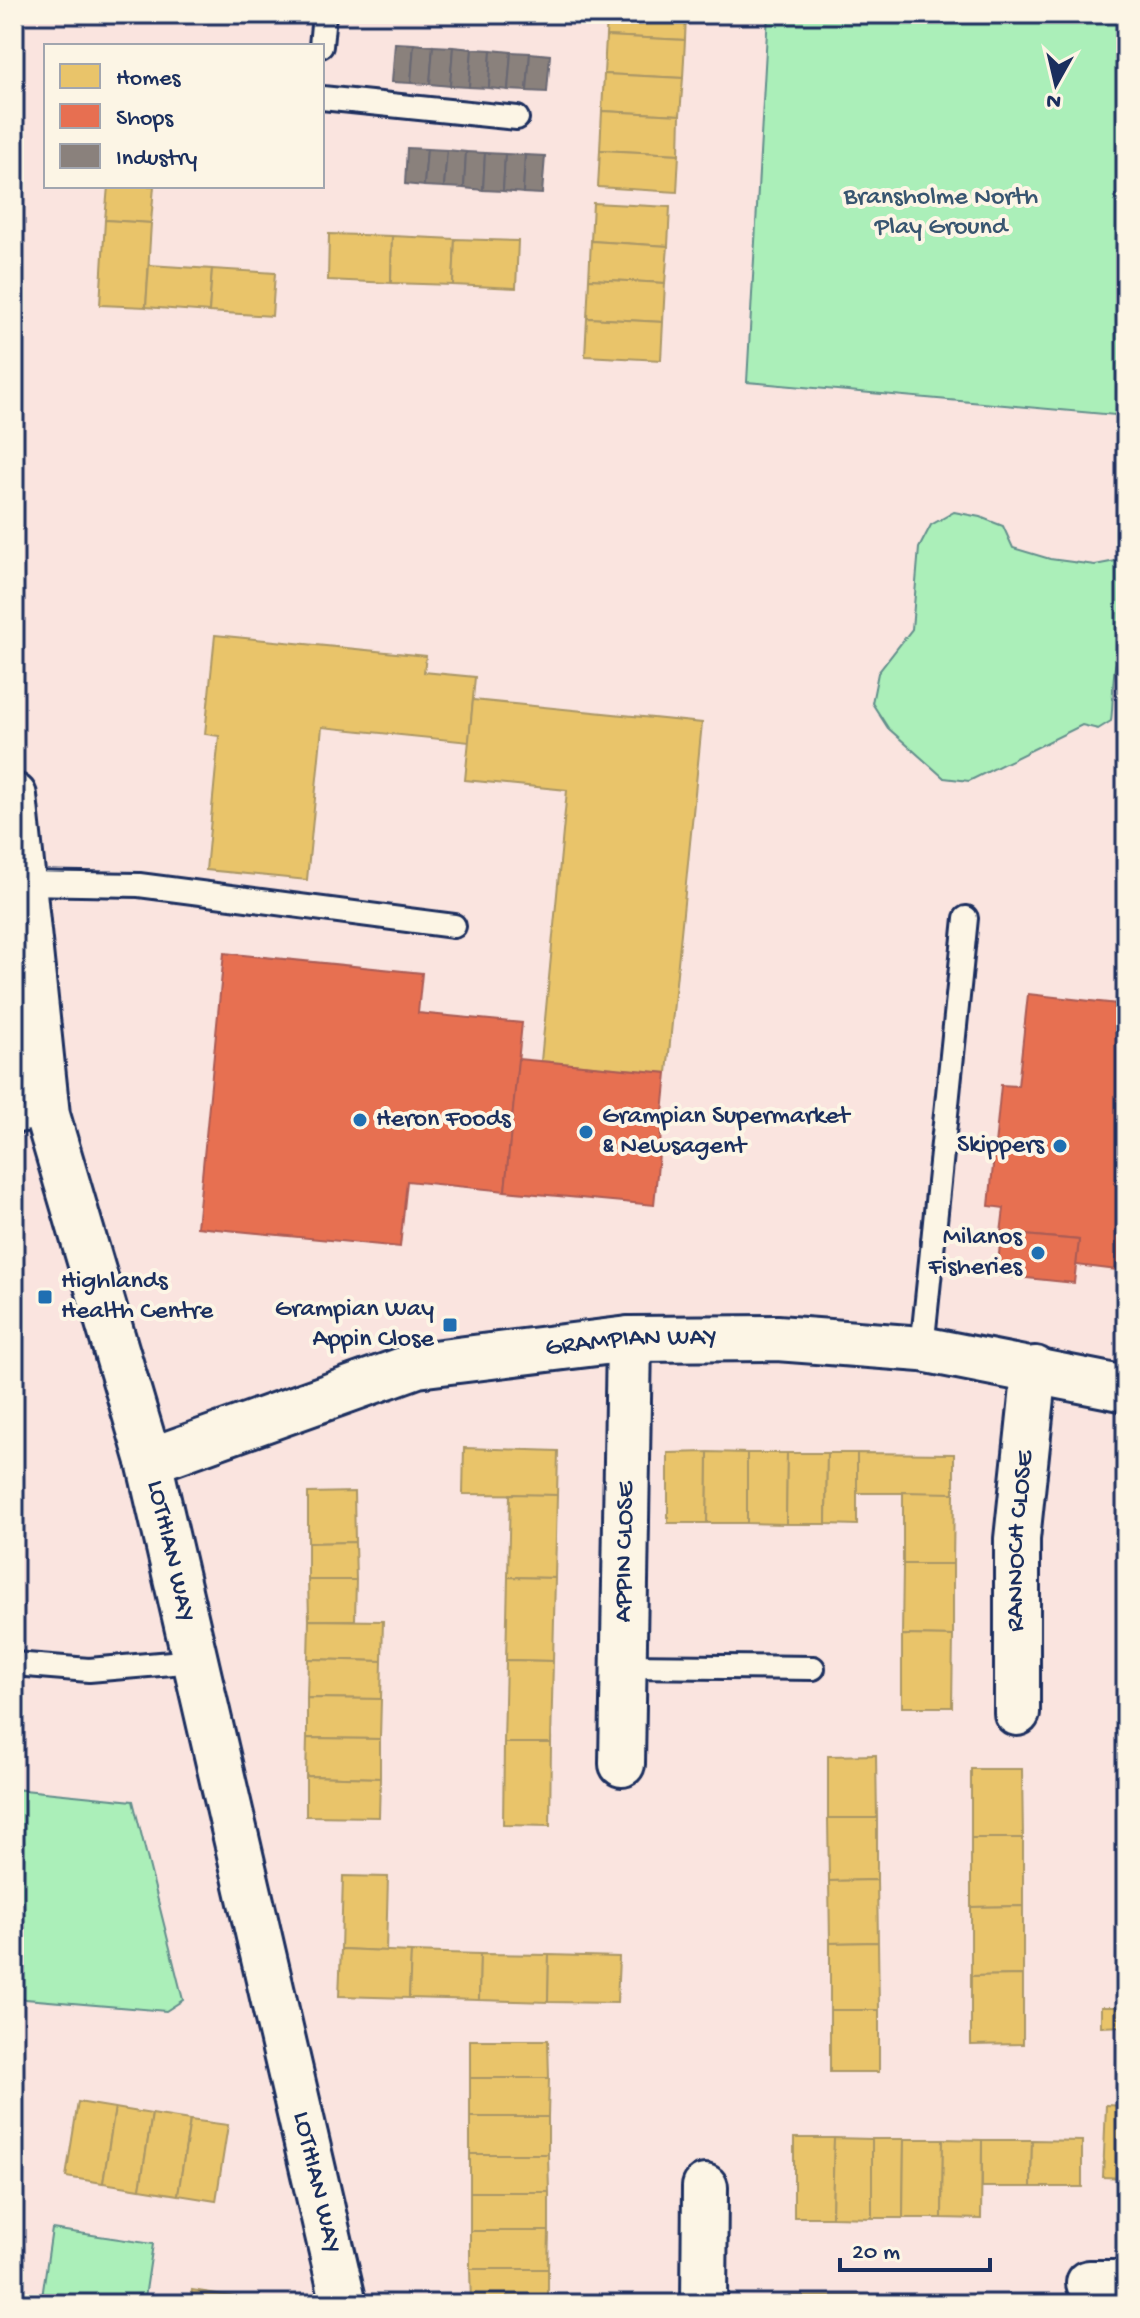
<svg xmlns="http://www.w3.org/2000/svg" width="1140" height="2318" font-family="'Gochi Hand',sans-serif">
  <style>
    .green { fill: #abefb9; stroke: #638f8c; stroke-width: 2 }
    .homes { fill: #e9c46a; stroke: #ab9766; stroke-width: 2 }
    .shops { fill: #e76f51; stroke: #aa5c55; stroke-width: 2 }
    .industry { fill: #8a817c; stroke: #696873; stroke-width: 2 }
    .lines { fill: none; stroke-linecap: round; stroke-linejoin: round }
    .lane-casing { stroke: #1b2f5e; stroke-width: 28 }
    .street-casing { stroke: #1b2f5e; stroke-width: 50 }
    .lane { stroke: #fcf5e5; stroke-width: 22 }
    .street { stroke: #fcf5e5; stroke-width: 44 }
    .poi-dot { fill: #1f6fb2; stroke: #fcf5e5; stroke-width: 3 }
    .labels { text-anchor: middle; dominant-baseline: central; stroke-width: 8; stroke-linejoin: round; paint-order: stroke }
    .park-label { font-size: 26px; fill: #385570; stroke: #fcf5e5 }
    .poi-label { font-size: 26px; fill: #1b2f5e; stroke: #fcf5e5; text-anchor: start }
    .street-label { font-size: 26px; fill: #1b2f5e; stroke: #fcf5e5 }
  </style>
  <rect width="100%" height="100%" fill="#fae4df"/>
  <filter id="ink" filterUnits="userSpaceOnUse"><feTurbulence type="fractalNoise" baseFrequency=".0125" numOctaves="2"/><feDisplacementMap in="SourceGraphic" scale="16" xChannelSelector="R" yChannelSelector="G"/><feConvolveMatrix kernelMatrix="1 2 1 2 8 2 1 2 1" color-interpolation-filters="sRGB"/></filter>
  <g filter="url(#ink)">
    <g class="green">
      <path d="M768,14h358v402l-379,-34z"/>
      <path d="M954,512l26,5 23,9 10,22 37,11 45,6 31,-6v79c-17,26 -11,54 -15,83l-13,8 -16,-4 -113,56 -25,-3 -56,-50 -16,-25 6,-30 34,-44 7,-81 12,-23z"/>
      <path d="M14,1789l119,12 50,199 -17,11 -152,-13z"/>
      <path d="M52,2229l101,15 -9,60h-103z"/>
    </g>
    <g class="homes">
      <path d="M607,14h79l-1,26 -79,-4z"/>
      <path d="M606,36l79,4 -2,38 -79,-4z"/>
      <path d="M604,74l79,4 -3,37 -78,-4z"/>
      <path d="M602,111l78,4 -1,39 -79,-4z"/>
      <path d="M600,150l79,4 -2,38 -79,-5z"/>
      <path d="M108,186h46l-3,37 -46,-3z"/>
      <path d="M593,203l77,4 -2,39 -77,-5z"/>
      <path d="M105,220l46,3 -5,84 -46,-2z"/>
      <path d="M329,234l63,2 -1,47 -63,-3z"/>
      <path d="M392,236l63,3 -2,46 -62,-2z"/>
      <path d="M455,239l63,2 -2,47 -63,-3z"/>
      <path d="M591,241l77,5 -3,37 -76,-4z"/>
      <path d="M149,265l63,4 -3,43 -63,-5z"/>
      <path d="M212,269l63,4 -3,43 -63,-4z"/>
      <path d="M589,279l76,4 -2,39 -76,-4z"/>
      <path d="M587,318l76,4 -2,38 -76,-4z"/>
      <path d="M215,635l211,21 -2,16 51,5 -6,65 -147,-15 -15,153 -101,-10 13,-134 -14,-2z"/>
      <path d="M473,700l229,23 -35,350 -126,-12 26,-271 -102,-10z"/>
      <path d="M464,1448l94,3 -1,44 -94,-1z"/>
      <path d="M708,1452l39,1v70h-40z"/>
      <path d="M708,1452l-1,71h-39v-70z"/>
      <path d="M747,1453h40l-1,71 -39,-1z"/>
      <path d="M787,1453h40l-1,71h-40z"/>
      <path d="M827,1453h30v72l-31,-1z"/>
      <path d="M857,1453l97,1v39h-97z"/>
      <path d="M354,1492l1,50 -47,1v-50z"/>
      <path d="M903,1492l51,1 -1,71h-50z"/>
      <path d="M510,1494l47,1 -2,83 -47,-1z"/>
      <path d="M355,1542l1,38h-48v-37z"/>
      <path d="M903,1564h50v72l-51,-1z"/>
      <path d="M508,1577l47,1 -2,83 -47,-1z"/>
      <path d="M308,1580h48l-1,40h-46z"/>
      <path d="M309,1620l74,1 -1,40 -74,-2z"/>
      <path d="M902,1635l51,1 -1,71h-50z"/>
      <path d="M308,1659l74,2 -1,38 -74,-1z"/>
      <path d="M506,1660l47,1 -2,82h-47z"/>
      <path d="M307,1698l74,1 -1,40 -73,-1z"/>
      <path d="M307,1738l73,1v39l-74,-2z"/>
      <path d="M504,1743h47l-1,83 -47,-1z"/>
      <path d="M876,1755l1,63h-49v-62z"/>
      <path d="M971,1769h51l1,69h-52z"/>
      <path d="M306,1776l74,2 -1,39 -73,-1z"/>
      <path d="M828,1818h49v62l-48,1z"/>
      <path d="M971,1838h52v68l-52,1z"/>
      <path d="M343,1876l45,1 -2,74 -45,-2z"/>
      <path d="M877,1880l1,62 -48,1 -1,-62z"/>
      <path d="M1023,1906v69l-52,1v-69z"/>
      <path d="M878,1942l1,68h-49v-67z"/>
      <path d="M341,1949l70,3 -2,46 -70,-2z"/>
      <path d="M411,1952l69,2 -1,46 -70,-2z"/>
      <path d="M480,1954l69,1 -1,47 -69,-2z"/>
      <path d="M549,1955l70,2 -2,46 -69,-1z"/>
      <path d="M1023,1975v69l-52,1v-69z"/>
      <path d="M1101,2007h25v19l-25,1z"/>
      <rect x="830" y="2010" width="49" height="62"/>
      <path d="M470,2040h78l1,38h-79z"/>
      <path d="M470,2078h79l-1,39h-78z"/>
      <path d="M78,2102l37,6 -12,75 -37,-6z"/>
      <path d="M1106,2105l20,1v72l-23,-1z"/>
      <path d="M115,2108l37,6 -12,75 -37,-6z"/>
      <path d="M152,2114l38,6 -12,75 -38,-6z"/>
      <rect x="470" y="2117" width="78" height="37"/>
      <path d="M190,2120l38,5 -12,76 -38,-6z"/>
      <path d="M794,2138h40l-2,79h-38z"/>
      <path d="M834,2138l38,1v79l-40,-1z"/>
      <path d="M872,2139h32l-1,79h-31z"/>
      <path d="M904,2139h39l-1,79h-39z"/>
      <path d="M943,2139l39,1 -1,79 -39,-1z"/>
      <path d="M982,2140h50l-1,47h-49z"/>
      <path d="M1032,2140l50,1v46h-51z"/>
      <path d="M470,2154h78l1,38h-79z"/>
      <rect x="470" y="2192" width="79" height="39"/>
      <path d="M470,2231h79l-1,38h-78z"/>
      <path d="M470,2269h78v35h-77z"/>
      <path d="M192,2290l57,9 -1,5h-58z"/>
      <rect x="790" y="2296" width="78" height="8"/>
    </g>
    <g class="shops">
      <path d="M224,953l198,20 -4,40 104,10 -17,168 -98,-10 -7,66 -203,-20z"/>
      <path d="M1028,994l98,11v266l-50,-6 3,-25 -78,-7 3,-25 -15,-2 12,-121 17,1z"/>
      <path d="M518,1059l149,14 -13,132 -149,-14z"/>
      <path d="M1001,1233l78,7 -5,43 -77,-8z"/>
    </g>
    <g class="industry">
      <path d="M395,43l19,1 -3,39 -19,-1z"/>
      <path d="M414,44l19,2 -3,38 -19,-1z"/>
      <path d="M433,46l20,1 -3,39 -20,-2z"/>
      <path d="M453,47l19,2 -3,38 -19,-1z"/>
      <path d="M472,49l19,1 -2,38 -20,-1z"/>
      <path d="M491,50l20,2 -3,38 -19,-2z"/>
      <path d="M511,52l19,1 -3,38 -19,-1z"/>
      <path d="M530,53l20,2 -3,37 -20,-1z"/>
      <path d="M407,148l20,1 -3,37 -19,-2z"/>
      <path d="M427,149l20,1 -3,37 -20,-1z"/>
      <path d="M447,150l19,2 -2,36 -20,-1z"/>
      <path d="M466,152l19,1 -2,37 -19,-2z"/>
      <path d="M485,153l20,1 -2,37 -20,-1z"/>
      <path d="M505,154l20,1 -2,38 -20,-2z"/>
      <path d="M525,155l20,1 -3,38 -19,-1z"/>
    </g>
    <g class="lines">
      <g class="lane-casing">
        <g id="lane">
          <path d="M321,46l3,-32"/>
          <path d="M322,98l195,20"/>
          <path d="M23,883l116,2 315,41"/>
          <path d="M14,1122l33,-7"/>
          <path d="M922,1349l44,-431"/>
          <path d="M14,1664l75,6 106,-9"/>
          <path d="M623,1666l190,2"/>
        </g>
      </g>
      <g class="street-casing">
        <g id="street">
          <path id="s1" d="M14,796l33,319 102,346 195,843"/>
          <path id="s2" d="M149,1461l268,-96 212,-26 148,-1 145,11 204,40"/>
          <path id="s3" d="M1017,1713v-174l18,-170"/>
          <path id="s4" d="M622,1764l7,-425"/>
          <path d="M1089,2283h37"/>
          <path d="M704,2304l1,-117"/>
        </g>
      </g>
      <use href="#lane" class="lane"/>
      <use href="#street" class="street"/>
    </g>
  </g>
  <g class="poi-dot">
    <circle cx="360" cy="1120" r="8"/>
    <circle cx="586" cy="1132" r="8"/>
    <circle cx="1060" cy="1146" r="8"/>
    <circle cx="1038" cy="1253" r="8"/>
    <rect x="37" y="1289" width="16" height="16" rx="4"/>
    <rect x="442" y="1317" width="16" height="16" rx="4"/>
  </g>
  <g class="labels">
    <g class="park-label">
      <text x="941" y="198">Bransholme North<tspan x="941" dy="30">Play Ground</tspan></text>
    </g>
    <g class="poi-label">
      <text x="602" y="1117">Grampian Supermarket<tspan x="602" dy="30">&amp; Newsagent</tspan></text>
      <text x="376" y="1120">Heron Foods</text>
      <text x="1044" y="1146" text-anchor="end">Skippers</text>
      <text x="1022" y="1238" text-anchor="end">Milanos<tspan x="1022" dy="30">Fisheries</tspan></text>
      <text x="61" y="1282">Highlands<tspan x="61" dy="30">Health Centre</tspan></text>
      <text x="434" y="1310" text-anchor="end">Grampian Way<tspan x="434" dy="30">Appin Close</tspan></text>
    </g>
    <g class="street-label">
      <text stroke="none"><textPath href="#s2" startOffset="500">GRAMPIAN WAY</textPath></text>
      <text stroke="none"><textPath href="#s3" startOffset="172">RANNOCH CLOSE</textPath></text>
      <text stroke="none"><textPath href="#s1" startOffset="774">LOTHIAN WAY</textPath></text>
      <text stroke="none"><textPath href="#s4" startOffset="212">APPIN CLOSE</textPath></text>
      <text stroke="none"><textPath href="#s1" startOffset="1422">LOTHIAN WAY</textPath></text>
    </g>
  </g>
  <rect width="1140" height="2318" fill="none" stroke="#fcf5e5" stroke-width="48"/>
  <rect x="24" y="24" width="1092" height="2270" fill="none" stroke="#1b2f5e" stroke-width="3" filter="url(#ink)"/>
  <rect x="44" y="44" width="280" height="144" fill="#fcf5e5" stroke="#a2a6af" stroke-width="2"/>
  <rect x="60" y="64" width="40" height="24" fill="#e9c46a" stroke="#a2a6af" stroke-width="2"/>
  <text x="116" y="84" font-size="24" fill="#1b2f5e">Homes</text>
  <rect x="60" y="104" width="40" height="24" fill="#e76f51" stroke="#a2a6af" stroke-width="2"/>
  <text x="116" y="124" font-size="24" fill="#1b2f5e">Shops</text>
  <rect x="60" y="144" width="40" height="24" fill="#8a817c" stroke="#a2a6af" stroke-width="2"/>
  <text x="116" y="164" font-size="24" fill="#1b2f5e">Industry</text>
  <g transform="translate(1056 84) rotate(188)" stroke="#fcf5e5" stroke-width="6" paint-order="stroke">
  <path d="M0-6L14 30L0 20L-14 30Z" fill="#1b2f5e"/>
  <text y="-12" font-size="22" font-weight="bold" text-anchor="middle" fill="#1b2f5e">N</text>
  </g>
  <path d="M840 2258v12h150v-12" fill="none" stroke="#1b2f5e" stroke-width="4"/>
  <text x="852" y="2258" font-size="24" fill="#1b2f5e" stroke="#fcf5e5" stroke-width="6" paint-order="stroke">20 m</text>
</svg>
